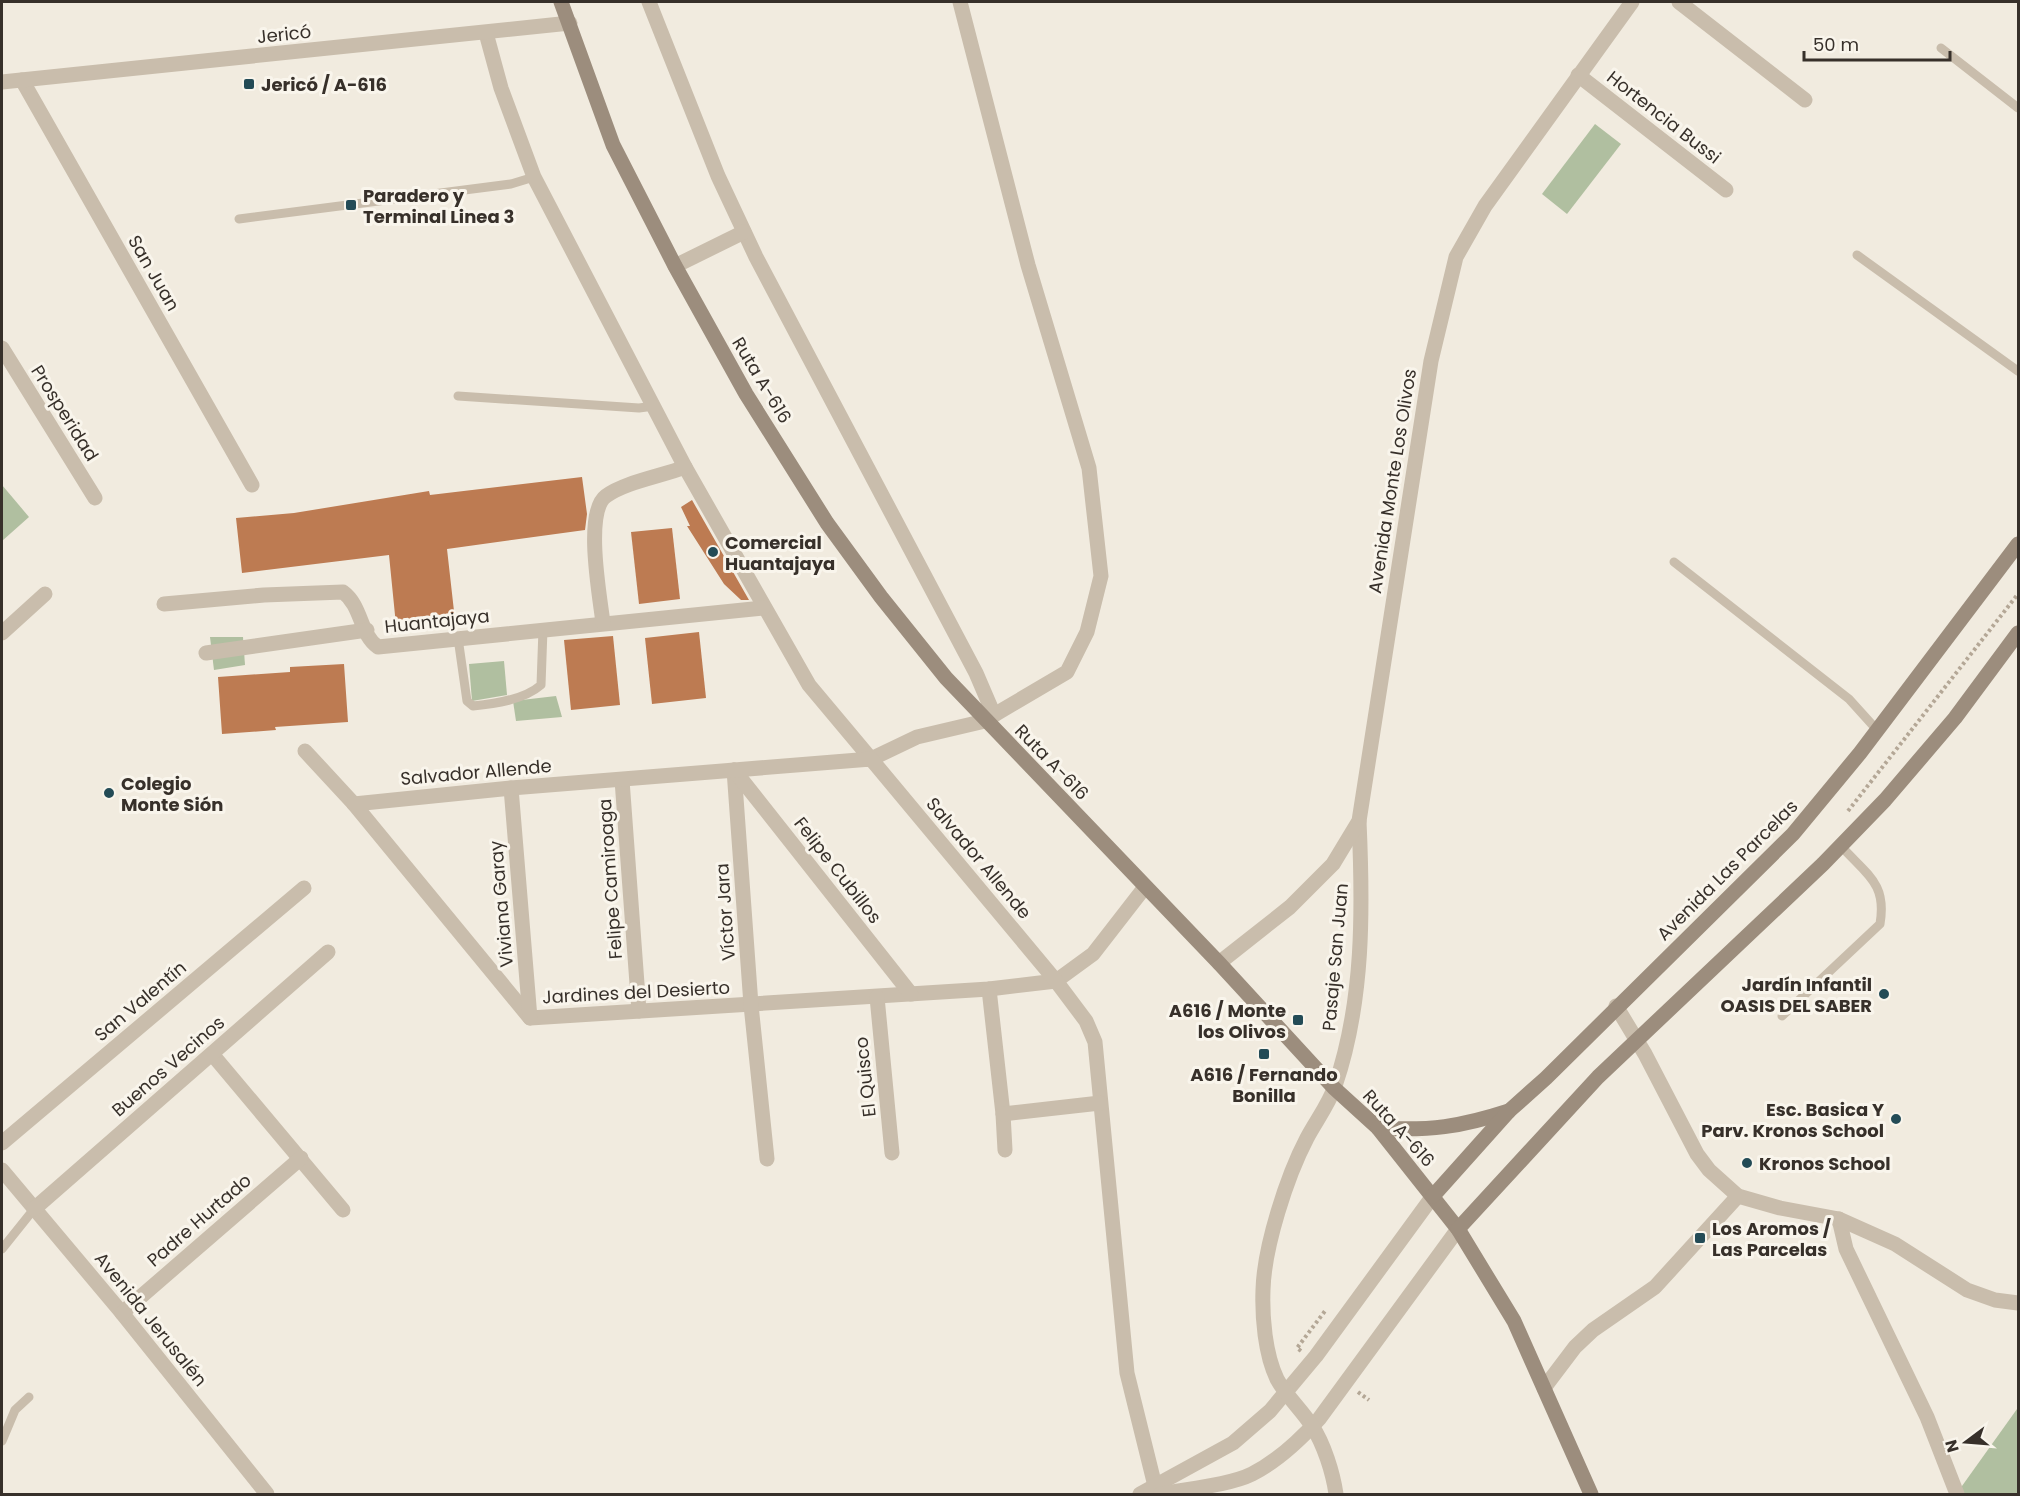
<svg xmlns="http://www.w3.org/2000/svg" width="2020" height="1496" font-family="Poppins,sans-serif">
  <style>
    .green { fill: #b0bfa0 }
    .building { fill: #bd7b52 }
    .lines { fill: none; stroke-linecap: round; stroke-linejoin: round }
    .path { stroke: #b4a796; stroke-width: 4; stroke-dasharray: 3 3; stroke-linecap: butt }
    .service { stroke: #c9bdac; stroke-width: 9 }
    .minor { stroke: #c9bdac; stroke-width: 15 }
    .tertiary { stroke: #c9bdac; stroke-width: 15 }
    .secondary { stroke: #9c8d7d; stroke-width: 15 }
    .poi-dot { fill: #234b56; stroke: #f9f5ec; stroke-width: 2 }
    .labels { text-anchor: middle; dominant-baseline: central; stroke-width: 6; stroke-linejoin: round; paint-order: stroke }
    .street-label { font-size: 18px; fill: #37302a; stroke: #f9f5ec }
    .poi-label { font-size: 18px; font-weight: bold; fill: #37302a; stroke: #f9f5ec; text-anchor: start }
  </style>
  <rect width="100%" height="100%" fill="#f1ebdf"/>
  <g class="green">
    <path d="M1595,124l26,20 -54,70 -25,-20z"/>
    <path d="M2,485l27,32 -27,24z"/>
    <path d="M210,637h33l2,28 -31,5z"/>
    <path d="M504,661l3,34 -35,6 -3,-37z"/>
    <path d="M556,696l6,21 -46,4 -3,-20z"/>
    <path d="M2017,1409l1,85h-59l-2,-1z"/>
  </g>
  <g class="building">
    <path d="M582,477l5,37 -2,16 -138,19 8,71 -59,5 -7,-70 -147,18 -6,-55 58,-5 135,-22 1,4z"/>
    <path d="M692,500l57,100h-8l-17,-16 -37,-58h3l-9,-19z"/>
    <path d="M672,528l8,71 -41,5 -8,-72z"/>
    <path d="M699,632l7,66 -54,6 -7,-66z"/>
    <path d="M613,636l7,69 -49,5 -7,-70z"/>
    <path d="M344,664l4,58 -73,5 1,3 -54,4 -4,-57 72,-5v-5z"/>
  </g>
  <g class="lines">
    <g class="path">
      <path d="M1848,811l170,-217"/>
      <path d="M1301,1351l-4,-3 28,-37"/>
      <path d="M1358,1392l11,8"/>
    </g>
    <g class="service">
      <path d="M1941,48l77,60"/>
      <path d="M239,219l272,-35 23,-7"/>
      <path d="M1857,255l161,116"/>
      <path d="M458,396l181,12 15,-2"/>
      <path d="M1674,562l175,137 28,31"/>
      <path d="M458,638l9,63 6,5c21,-2 51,-6 68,-21l2,-56"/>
      <path d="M1782,1016l98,-92c7,-41 -13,-49 -39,-78"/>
      <path d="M2,1249l32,-40"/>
      <path d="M2,1441l13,-31 14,-13"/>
    </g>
    <g class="minor">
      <path d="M960,2l68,263 61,203 12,108 -14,56 -20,40 -73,43"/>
      <path d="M1679,2l126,98"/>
      <path d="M486,33l15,55 33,89 151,290 124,218 62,74 46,-22 68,-16 9,-6 -18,-42 -220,-416 -38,-81 -69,-174"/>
      <path d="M1578,75l148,115"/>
      <path d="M22,80l230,405"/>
      <path d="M2,82l568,-59"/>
      <path d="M675,266l69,-34"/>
      <path d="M2,348l93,150"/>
      <path d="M164,604l100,-9 79,-3c19,14 17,43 35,55l385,-39"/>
      <path d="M603,623c-3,-26 -19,-111 3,-127 19,-14 56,-20 79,-29"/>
      <path d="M2,633l43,-39"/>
      <path d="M206,653l161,-23"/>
      <path d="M305,751l49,53 176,214 459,-29 67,-8 37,-27 52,-67"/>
      <path d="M734,770l17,235 16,154"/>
      <path d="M734,770l177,224"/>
      <path d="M622,780l17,231"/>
      <path d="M511,788l19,230"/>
      <path d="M354,804l157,-16 360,-29 185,222 30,40 9,21 32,331 28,113"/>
      <path d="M989,989l14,125 2,36"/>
      <path d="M877,997l15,156"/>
      <path d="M212,1054l131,156"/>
      <path d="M1003,1114l97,-11"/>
      <path d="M2,1143l302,-255"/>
      <path d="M2,1170l120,143 145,181"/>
      <path d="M34,1209l294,-257"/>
      <path d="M1839,1219l7,30 81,168 30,77"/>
      <path d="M122,1313l179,-155"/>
      <path d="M1140,1494l93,-51 37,-32 46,-55 117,-160"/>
      <path d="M1161,1494c25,-5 69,-9 91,-20 26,-13 47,-33 67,-55l139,-190"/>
      <path d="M1336,1494c-3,-21 -12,-50 -24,-68 -10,-16 -26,-30 -35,-47 -12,-25 -15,-62 -14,-89 1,-43 24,-114 44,-152 9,-17 22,-34 28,-52 29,-85 28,-177 24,-265"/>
    </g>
    <g class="tertiary">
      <path d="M1219,963l71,-56 43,-43 26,-43 72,-460 25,-104 29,-51 147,-204"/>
      <path d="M1616,1006l29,48 52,100 12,16 29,26 42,12 59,11 56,25 72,46 28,10 23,3"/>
      <path d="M1544,1388l31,-41 18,-17 62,-43 83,-91"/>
    </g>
    <g class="secondary">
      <path d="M561,2l52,143 62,121 71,128 81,129 54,74 65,81 273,285 115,125 44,40 80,101 56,92 77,173"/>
      <path d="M1378,1128c52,3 82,-1 131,-17"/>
      <path d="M1433,1196l76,-85 37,-33 247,-244 67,-81 158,-209"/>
      <path d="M1458,1229l140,-152 225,-213 62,-64 70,-82 63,-85"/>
    </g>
  </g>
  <g class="poi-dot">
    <rect x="243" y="78" width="12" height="12" rx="3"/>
    <rect x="345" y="199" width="12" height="12" rx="3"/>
    <circle cx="713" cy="552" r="6"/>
    <circle cx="109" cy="793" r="6"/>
    <circle cx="1884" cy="994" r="6"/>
    <rect x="1292" y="1014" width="12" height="12" rx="3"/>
    <rect x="1258" y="1048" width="12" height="12" rx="3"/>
    <circle cx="1896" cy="1119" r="6"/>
    <circle cx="1747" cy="1163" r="6"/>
    <rect x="1694" y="1232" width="12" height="12" rx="3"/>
  </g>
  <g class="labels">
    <g class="street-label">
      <text transform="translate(284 34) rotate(-6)">Jericó</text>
      <text transform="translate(1664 117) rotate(38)">Hortencia Bussi</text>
      <text transform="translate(154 273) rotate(60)">San Juan</text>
      <text transform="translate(762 380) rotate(59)">Ruta A-616</text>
      <text transform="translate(65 413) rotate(58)">Prosperidad</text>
      <text transform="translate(1392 481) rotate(-81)">Avenida Monte Los Olivos</text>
      <text transform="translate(437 621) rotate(-6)">Huantajaya</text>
      <text transform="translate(1052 762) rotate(46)">Ruta A-616</text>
      <text transform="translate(476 772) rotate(-5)">Salvador Allende</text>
      <text transform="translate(979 858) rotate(50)">Salvador Allende</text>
      <text transform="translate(838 870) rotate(52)">Felipe Cubillos</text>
      <text transform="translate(1727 870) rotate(-45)">Avenida Las Parcelas</text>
      <text transform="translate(610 879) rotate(-94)">Felipe Camiroaga</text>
      <text transform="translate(501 904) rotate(-95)">Viviana Garay</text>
      <text transform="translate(725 912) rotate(-94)">Víctor Jara</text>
      <text transform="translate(1335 957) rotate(-85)">Pasaje San Juan</text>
      <text transform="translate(636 992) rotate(-3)">Jardines del Desierto</text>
      <text transform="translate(140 1001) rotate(-40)">San Valentín</text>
      <text transform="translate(168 1066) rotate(-41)">Buenos Vecinos</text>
      <text transform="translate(865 1077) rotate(-96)">El Quisco</text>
      <text transform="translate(1399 1128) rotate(48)">Ruta A-616</text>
      <text transform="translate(199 1220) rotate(-41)">Padre Hurtado</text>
      <text transform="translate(151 1319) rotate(51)">Avenida Jerusalén</text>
    </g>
    <g class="poi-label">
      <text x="261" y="84">Jericó / A-616</text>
      <text x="363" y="195">Paradero y<tspan x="363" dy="21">Terminal Linea 3</tspan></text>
      <text x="725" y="542">Comercial<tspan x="725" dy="21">Huantajaya</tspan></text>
      <text x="121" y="783">Colegio<tspan x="121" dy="21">Monte Sión</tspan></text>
      <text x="1872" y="984" text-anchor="end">Jardín Infantil<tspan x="1872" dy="21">OASIS DEL SABER</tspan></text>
      <text x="1286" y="1010" text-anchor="end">A616 / Monte<tspan x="1286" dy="21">los Olivos</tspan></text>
      <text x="1264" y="1074" text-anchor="middle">A616 / Fernando<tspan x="1264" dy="21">Bonilla</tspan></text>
      <text x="1884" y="1109" text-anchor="end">Esc. Basica Y<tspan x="1884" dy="21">Parv. Kronos School</tspan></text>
      <text x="1759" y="1163">Kronos School</text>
      <text x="1712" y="1228">Los Aromos /<tspan x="1712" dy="21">Las Parcelas</tspan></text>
    </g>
  </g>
  <rect width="2020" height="1496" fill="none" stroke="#37302a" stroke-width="6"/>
  <g transform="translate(1966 1442) rotate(254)" stroke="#f9f5ec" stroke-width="4.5" paint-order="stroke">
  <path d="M0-4.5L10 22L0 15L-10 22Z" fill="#37302a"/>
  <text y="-9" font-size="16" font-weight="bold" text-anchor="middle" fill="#37302a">N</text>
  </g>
  <path d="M1804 51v9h146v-9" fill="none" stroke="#37302a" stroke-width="3"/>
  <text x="1813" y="51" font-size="18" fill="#37302a" stroke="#f9f5ec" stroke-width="4.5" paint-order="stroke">50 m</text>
</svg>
